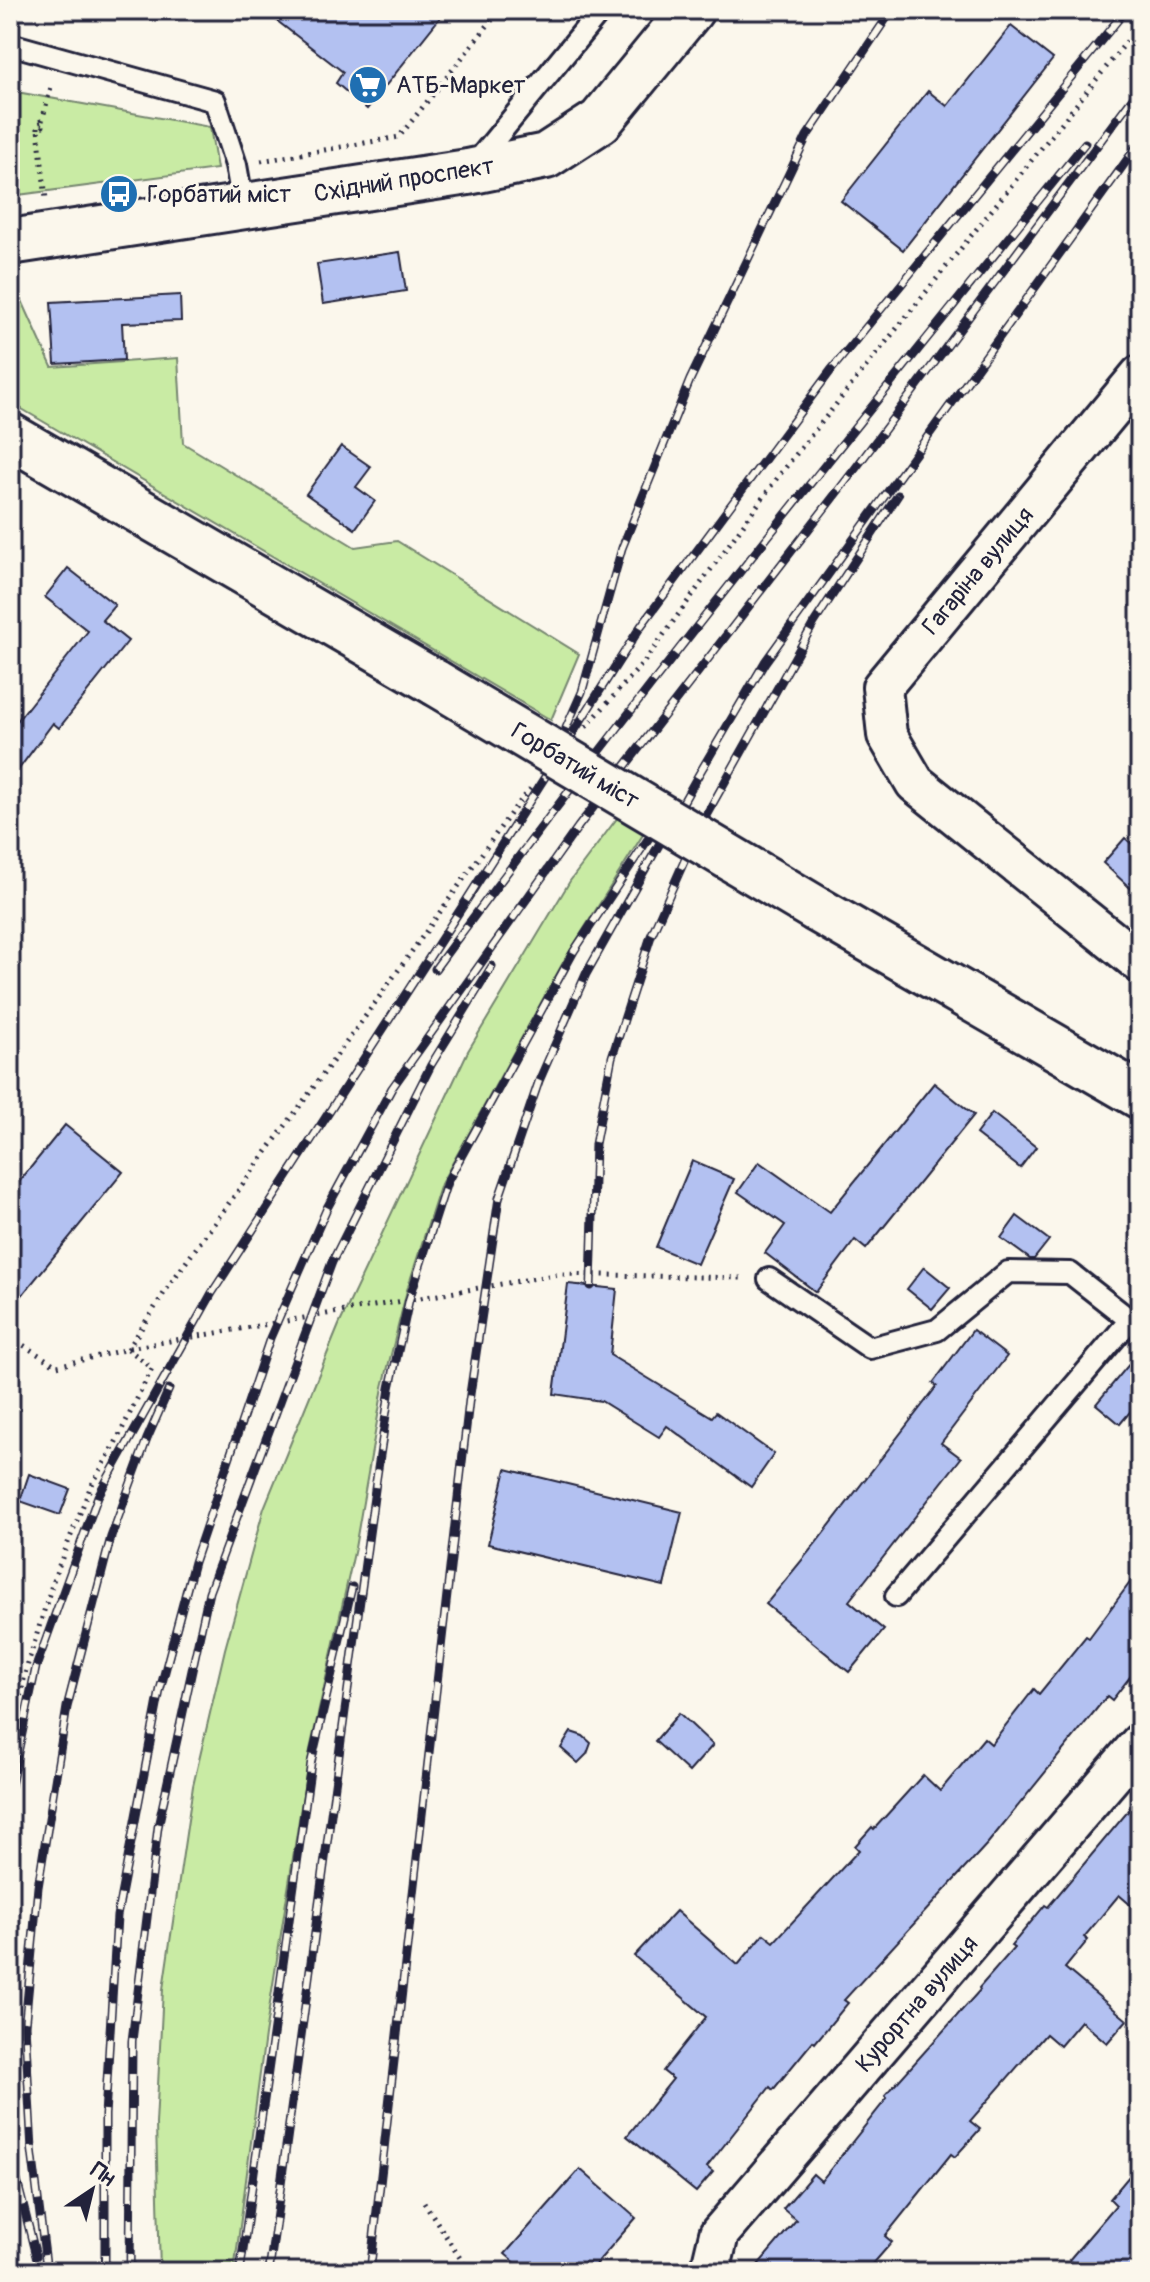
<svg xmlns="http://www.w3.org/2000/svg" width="1150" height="2282" font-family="Pangolin,sans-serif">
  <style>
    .green { fill: #c9eba4; stroke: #768670; stroke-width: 2 }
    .building { fill: #b3c1f1; stroke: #22223b; stroke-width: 2 }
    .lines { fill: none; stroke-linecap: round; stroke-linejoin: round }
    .lane-casing { stroke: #22223b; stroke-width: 26 }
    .street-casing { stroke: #22223b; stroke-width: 44 }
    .secondary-casing { stroke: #22223b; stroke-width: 50 }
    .path { stroke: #22223b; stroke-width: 5; stroke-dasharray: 2 6; stroke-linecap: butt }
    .lane { stroke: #fbf7ec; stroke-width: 20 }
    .street { stroke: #fbf7ec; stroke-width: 38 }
    .secondary { stroke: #fbf7ec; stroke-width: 44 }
    .rail-casing { stroke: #22223b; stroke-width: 9 }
    .rail { stroke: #fbf7ec; stroke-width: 6; stroke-dasharray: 18; stroke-linecap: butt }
    .secondary-bridge-casing { stroke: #22223b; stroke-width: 50; stroke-linecap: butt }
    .secondary-bridge { stroke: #fbf7ec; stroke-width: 44 }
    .labels { text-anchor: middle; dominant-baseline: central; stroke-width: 6; stroke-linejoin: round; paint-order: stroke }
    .poi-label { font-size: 24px; fill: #22223b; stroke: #fbf7ec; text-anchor: start }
    .street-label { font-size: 24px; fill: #22223b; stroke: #fbf7ec }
  </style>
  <rect width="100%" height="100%" fill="#fbf7ec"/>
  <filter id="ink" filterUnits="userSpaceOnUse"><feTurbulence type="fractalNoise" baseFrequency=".0125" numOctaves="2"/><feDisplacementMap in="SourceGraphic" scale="16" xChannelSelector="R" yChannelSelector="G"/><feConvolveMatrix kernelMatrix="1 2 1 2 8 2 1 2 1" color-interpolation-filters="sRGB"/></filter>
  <g filter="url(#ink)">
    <g class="green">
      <path d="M10,71l7,21 193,35 7,42 -207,27z"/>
      <path d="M19,294l33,73 126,-9 5,85 172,104 42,-6 182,113 -28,66 -541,-318v-107z"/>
      <path d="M618,817l26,16 -79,126 -124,225 -34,106 -24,97 -28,161 -45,202 -45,285 -31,237h-74l-4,-148 7,-135 30,-203 32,-137 39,-141 75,-183 129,-274 102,-170z"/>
    </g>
    <g class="building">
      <path d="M263,10h183l-79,99 -31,-26 7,-11z"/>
      <path d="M1011,26l42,33 -150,191 -62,-49 87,-110 19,15z"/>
      <path d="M400,252l6,39 -83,13 -6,-40z"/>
      <path d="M180,295l1,26 -59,2 2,37 -69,4 -4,-62z"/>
      <path d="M341,446l30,21 -15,20 19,14 -20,28 -49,-35z"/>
      <path d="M68,568l47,37 -13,15 26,21 -69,87 -6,-5 -43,58v-51l78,-99 -43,-34z"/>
      <path d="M1125,838l15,13v46l-37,-34z"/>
      <path d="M934,1083l40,32 -108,134 -11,-9 -39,52 -51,-39 20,-28 -47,-33 21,-30 71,50z"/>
      <path d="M992,1113l44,34 -16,21 -44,-34z"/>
      <path d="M65,1125l58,47 -113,138v-117z"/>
      <path d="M692,1161l42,18 -37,85 -41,-17z"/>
      <path d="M1017,1216l32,24 -15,19h-4l-29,-21z"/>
      <path d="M924,1267l26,21 -18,21 -25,-20z"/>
      <path d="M568,1284l49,5 -7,66 102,62 4,-5 58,42 -23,33 -84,-61 -8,11 -58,-36 -47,-7z"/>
      <path d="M973,1330l34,26 -66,87 20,15 -112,143 35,29 -35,42 -83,-68 50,-61 121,-157 -4,-3z"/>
      <path d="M1140,1351v49l-20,24 -24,-20z"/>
      <path d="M506,1469l176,43 -18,74 -176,-42z"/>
      <path d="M29,1474l41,15 -10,26 -40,-14z"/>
      <path d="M1140,1569v95l-28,36 -5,-4 -119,147 -144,157 4,3 -33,40 -2,-2 -40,49 -3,-3 -63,80 6,5 -17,20 -69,-56 46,-57 -10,-8 43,-54 -72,-61 42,-45 62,54 26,-31 10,8 85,-92 -4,-4 17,-19 2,2 49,-54 17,16 44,-53 7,6 43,-55 5,5 47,-58 3,2z"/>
      <path d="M679,1713l34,32 -24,27 -34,-31z"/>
      <path d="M571,1732l12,4 8,7 -4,11 -9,9 -17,-15z"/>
      <path d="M1140,1797v116l-21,-18 -35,42 4,3 -23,28 62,52 -20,23 -26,-22 -21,25 -14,-12 -76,87 10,8 -25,28 -4,-3 -66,82 7,6 -26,30h-114l44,-52 -13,-11 30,-35 8,7 66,-83 -2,-2 95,-106 -1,-2 35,-40 -3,-2 34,-41 3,2z"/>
      <path d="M1140,2163v97l-10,12h-47l-14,-12 47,-55 -6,-6z"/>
      <path d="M580,2169l56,49 -47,54h-63l-21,-18z"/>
    </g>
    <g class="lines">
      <g class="lane-casing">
        <g id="lane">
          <path d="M10,44l205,57 21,64 7,40"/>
          <path d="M474,165l127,-155"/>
          <path d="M769,1279l101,69 67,-18 71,-58 62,1 60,47 10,-3"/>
          <path d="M896,1596l234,-276"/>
        </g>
      </g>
      <g class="street-casing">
        <g id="street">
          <path d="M1140,375l-258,312 5,48 28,48 225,180"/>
          <path d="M710,2272l9,-38 421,-491"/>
        </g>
      </g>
      <g class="secondary-casing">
        <g id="secondary">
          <path d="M10,242l458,-70 78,-16 54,-35 91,-111"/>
          <path d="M10,436l426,247"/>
          <path d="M818,910l322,186"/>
        </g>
      </g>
      <g class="path">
        <path d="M42,121l10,-38"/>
        <path d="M38,129v-7l4,-1 1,5 -5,3 8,70"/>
        <path d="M261,161l138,-24 101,-127"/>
        <path d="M586,727l58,-65 133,-184 363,-453"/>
        <path d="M10,1337l47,29 71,-17 24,19 -40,82 -22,38 -36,90 -28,92 -16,76"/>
        <path d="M129,1348l431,-74 184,4"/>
        <path d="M128,1349l42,-65 197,-270 146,-204 21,-25"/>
        <path d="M424,2202l45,70"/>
        <path d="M10,2253l5,19"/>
      </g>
      <use href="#lane" class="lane"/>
      <use href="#street" class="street"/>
      <use href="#secondary" class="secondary"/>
      <g class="rail-casing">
        <g id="rail">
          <path d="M566,728l16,-36 40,-144 68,-168 117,-244 85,-126"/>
          <path d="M435,969c208,-282 430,-554 650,-826"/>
          <path d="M591,1286l4,-142 17,-87 39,-121 48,-108 115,-205 84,-128"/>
          <path d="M10,1790l26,-123 62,-171 114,-203 254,-392 175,-275 191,-257 294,-359"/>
          <path d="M10,2153l26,103"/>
          <path d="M47,2272l-15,-122 -7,-125 13,-138 29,-180 44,-170 36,-98 22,-50"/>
          <path d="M105,2272v-157l12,-199 43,-226 34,-128 76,-224 57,-130 65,-120 186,-261 277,-358 285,-381"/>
          <path d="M130,2272l2,-231 26,-214 51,-235 123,-330 99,-197 61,-99"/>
          <path d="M240,2272l71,-509 41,-176"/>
          <path d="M269,2272l107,-790 14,-94 19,-88 38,-118 127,-231 92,-139"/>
          <path d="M370,2272l99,-871 30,-203 40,-117 47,-107 113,-200 66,-112 375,-520"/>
        </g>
      </g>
      <use href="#rail" class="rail"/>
      <g class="secondary-bridge-casing">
        <path id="secondary-bridge" d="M436,683l382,227"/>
      </g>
      <use href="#secondary-bridge" class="secondary-bridge"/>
    </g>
  </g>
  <defs>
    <g id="supermarket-disc" transform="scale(2)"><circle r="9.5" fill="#1f6fb2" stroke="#fbf7ec"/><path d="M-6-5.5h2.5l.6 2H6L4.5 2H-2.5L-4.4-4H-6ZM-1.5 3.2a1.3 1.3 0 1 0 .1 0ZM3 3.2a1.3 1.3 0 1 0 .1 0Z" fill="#fff"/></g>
    <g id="bus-disc" transform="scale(2)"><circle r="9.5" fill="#1f6fb2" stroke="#fbf7ec"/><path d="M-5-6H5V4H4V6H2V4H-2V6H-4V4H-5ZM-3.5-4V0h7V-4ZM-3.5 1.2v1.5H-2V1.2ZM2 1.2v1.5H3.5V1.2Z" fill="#fff"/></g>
  </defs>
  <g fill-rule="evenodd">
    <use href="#supermarket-disc" x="368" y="85"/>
    <use href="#bus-disc" x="119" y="194"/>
  </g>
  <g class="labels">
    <g class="poi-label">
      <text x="396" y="85">АТБ-Маркет</text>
      <text x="147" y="194">Горбатий міст</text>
    </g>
    <g class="street-label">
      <text transform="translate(404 180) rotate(-9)">Східний проспект</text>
      <text transform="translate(978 571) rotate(-50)">Гагаріна вулиця</text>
      <text transform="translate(575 766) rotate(31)">Горбатий міст</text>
      <text transform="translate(917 2004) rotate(-49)">Курортна вулиця</text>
    </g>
  </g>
  <rect width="1150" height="2282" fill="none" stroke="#fbf7ec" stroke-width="40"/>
  <rect x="20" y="20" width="1110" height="2242" fill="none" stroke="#22223b" stroke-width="3" filter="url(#ink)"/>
  <g transform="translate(92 2190) rotate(35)" stroke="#fbf7ec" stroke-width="6" paint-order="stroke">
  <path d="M0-6L14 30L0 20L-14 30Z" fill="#22223b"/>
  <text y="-12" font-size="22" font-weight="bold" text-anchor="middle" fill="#22223b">Пн</text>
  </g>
</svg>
